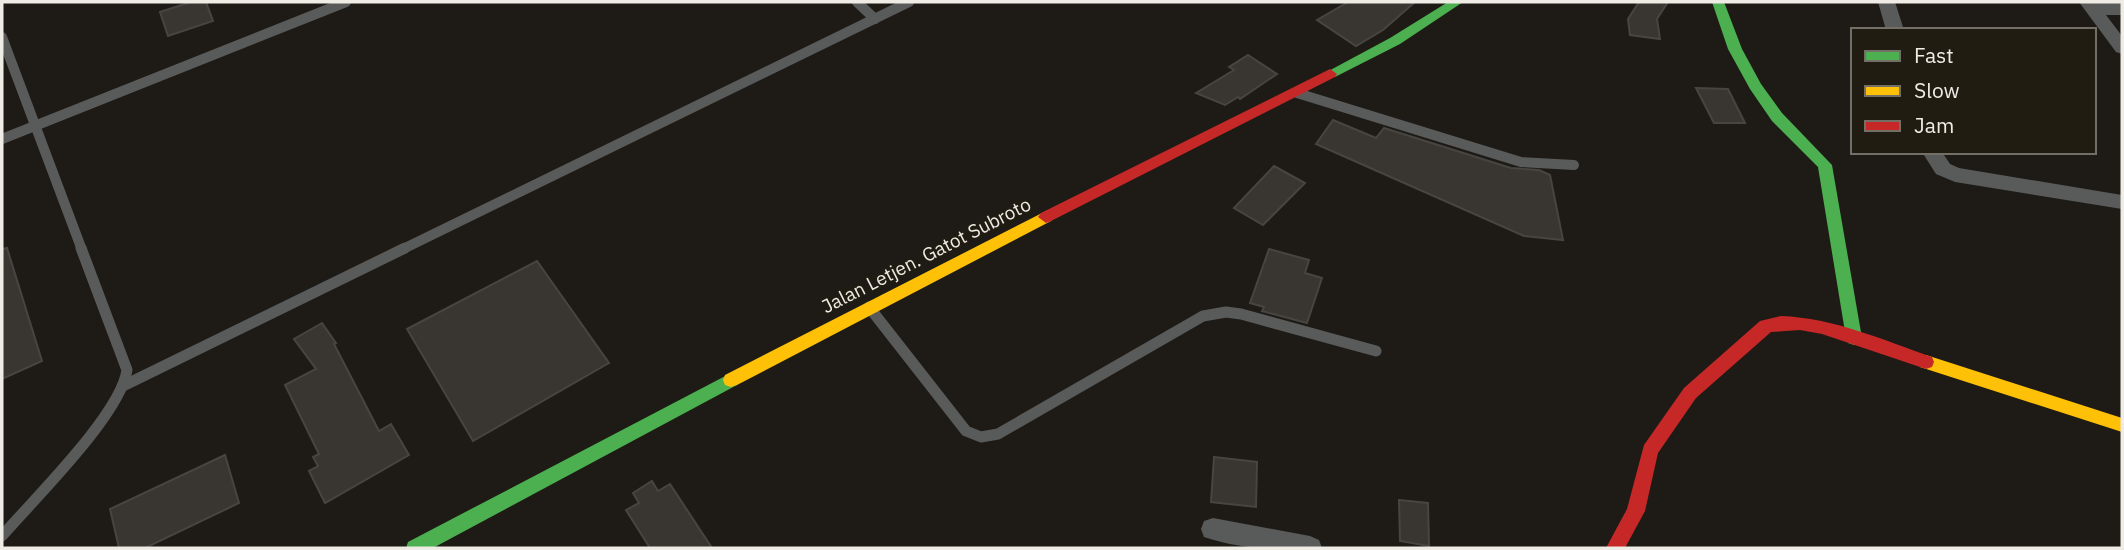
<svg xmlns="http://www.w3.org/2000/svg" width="2124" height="550" font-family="'IBM Plex Sans',sans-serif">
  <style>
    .building { fill: #393631; stroke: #474541; stroke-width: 2 }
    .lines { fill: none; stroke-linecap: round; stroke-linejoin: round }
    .lane-far1 { stroke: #595a5a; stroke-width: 10 }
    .lane { stroke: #595a5a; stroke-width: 11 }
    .street { fill: #595a5a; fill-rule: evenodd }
    .fast { fill: #4caf50; fill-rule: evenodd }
    .slow { fill: #ffc107; fill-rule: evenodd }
    .jam { fill: #c62828; fill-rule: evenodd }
    .labels { text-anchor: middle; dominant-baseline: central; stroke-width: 5; stroke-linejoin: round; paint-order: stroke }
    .street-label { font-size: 19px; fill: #efebe5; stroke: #211c12 }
  </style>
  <rect width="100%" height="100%" fill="#1e1b16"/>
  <g class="building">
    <path d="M191,2h15l7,19 -45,15 -8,-24z"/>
    <path d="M1348,2h67l-32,28 -27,16 -39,-26z"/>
    <path d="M1639,2h29l-11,17 3,20 -30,-4 -2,-16z"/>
    <path d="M1248,55l29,19 -37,25 -2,-2 -13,8 -29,-12 38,-23 -5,-3z"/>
    <path d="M1696,88l32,1 17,34h-31z"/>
    <path d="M1333,120l43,18 8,-10 127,40 28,2 11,5 13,65 -39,-4 -208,-92z"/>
    <path d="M1274,166l31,17 -42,42 -29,-17z"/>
    <path d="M7,248l35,113 -40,18v-130z"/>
    <path d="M1269,249l40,11 -4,13 17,5 -15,45 -45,-12 2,-4 -14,-4z"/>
    <path d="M537,261l72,102 -136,78 -66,-112z"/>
    <path d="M322,323l14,20 -2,1 45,87 12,-7 18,31 -84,48 -16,-32 9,-5 -5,-9 6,-3 -34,-69 31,-16 -22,-30z"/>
    <path d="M225,455l14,48 -94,45h-26l-9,-39z"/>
    <path d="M1214,457l43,5 -1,45 -45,-5z"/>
    <path d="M652,481l6,10 12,-7 42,64h-62l-24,-38 13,-7 -6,-10z"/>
    <path d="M1399,500l29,3 1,43 -29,-5z"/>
  </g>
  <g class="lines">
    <g class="lane-far1">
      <path d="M857,2l18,17"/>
      <path d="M2,37l80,213"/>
      <path d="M1297,93l224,69 53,3"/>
      <path d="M2,139l344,-137"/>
      <path d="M401,250l508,-248"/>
    </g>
    <g class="lane">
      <path d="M869,307l97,124 15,6 17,-3 205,-118 23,-4 15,2 135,37"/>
      <path d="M125,385l280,-137"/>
      <path d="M2,536c32,-37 119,-122 125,-166l-46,-122"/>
    </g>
    <g class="street">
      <path d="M1878,2h17l9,28h-18z"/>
      <path d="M2079,2l43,1v12h-16l16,21v18l-6,-2z"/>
      <path d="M1922,152h20l8,12 9,4 163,27v14l-167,-27 -19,-8z"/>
      <path d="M1213,518l97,18 9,4 3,8c-38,2 -81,2 -118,-11l-3,-8 3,-8z"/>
    </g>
    <g class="fast">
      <path d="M1448,2h15l-63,42 -65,33h-10l-2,-3 67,-36z"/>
      <path d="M1712,2h12l18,47 19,35 21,29 50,52 30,173 -2,5 -6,2 -6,-2 -2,-5 -28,-171 -46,-46 -22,-32 -22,-40z"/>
      <path d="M731,373l6,2 2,5 -2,5 -304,163h-27l2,-6z"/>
    </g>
    <g class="slow">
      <path d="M1046,211l8,6 -3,4 -314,164 -6,2 -6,-2 -2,-5 2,-5z"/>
      <path d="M1926,355l196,63v14l-202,-65 -2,-5 2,-5z"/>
    </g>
    <g class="jam">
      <path d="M1330,69l7,5 -2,3 -284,144 -5,2 -8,-6 3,-4z"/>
      <path d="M1781,316c53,2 102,24 151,41l2,5 -2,5 -6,2 -104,-35 -22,-4 -29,2 -75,66 -38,55 -13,58 -20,37h-19l21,-39 17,-64 40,-57 76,-67z"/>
    </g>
  </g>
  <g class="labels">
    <g class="street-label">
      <text transform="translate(926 255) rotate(-27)">Jalan Letjen. Gatot Subroto</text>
    </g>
  </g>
  <rect width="2124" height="550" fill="none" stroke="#efebe5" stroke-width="7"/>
  <rect x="1851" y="28" width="245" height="126" fill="#211c12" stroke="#736f66" stroke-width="2"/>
  <rect x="1865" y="51" width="35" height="10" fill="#4caf50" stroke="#736f66" stroke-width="2"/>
  <text x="1914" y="63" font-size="21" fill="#efebe5">Fast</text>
  <rect x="1865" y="86" width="35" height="10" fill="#ffc107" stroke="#736f66" stroke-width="2"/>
  <text x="1914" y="98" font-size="21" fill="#efebe5">Slow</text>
  <rect x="1865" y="121" width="35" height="10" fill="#c62828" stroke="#736f66" stroke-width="2"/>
  <text x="1914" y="133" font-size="21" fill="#efebe5">Jam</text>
</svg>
